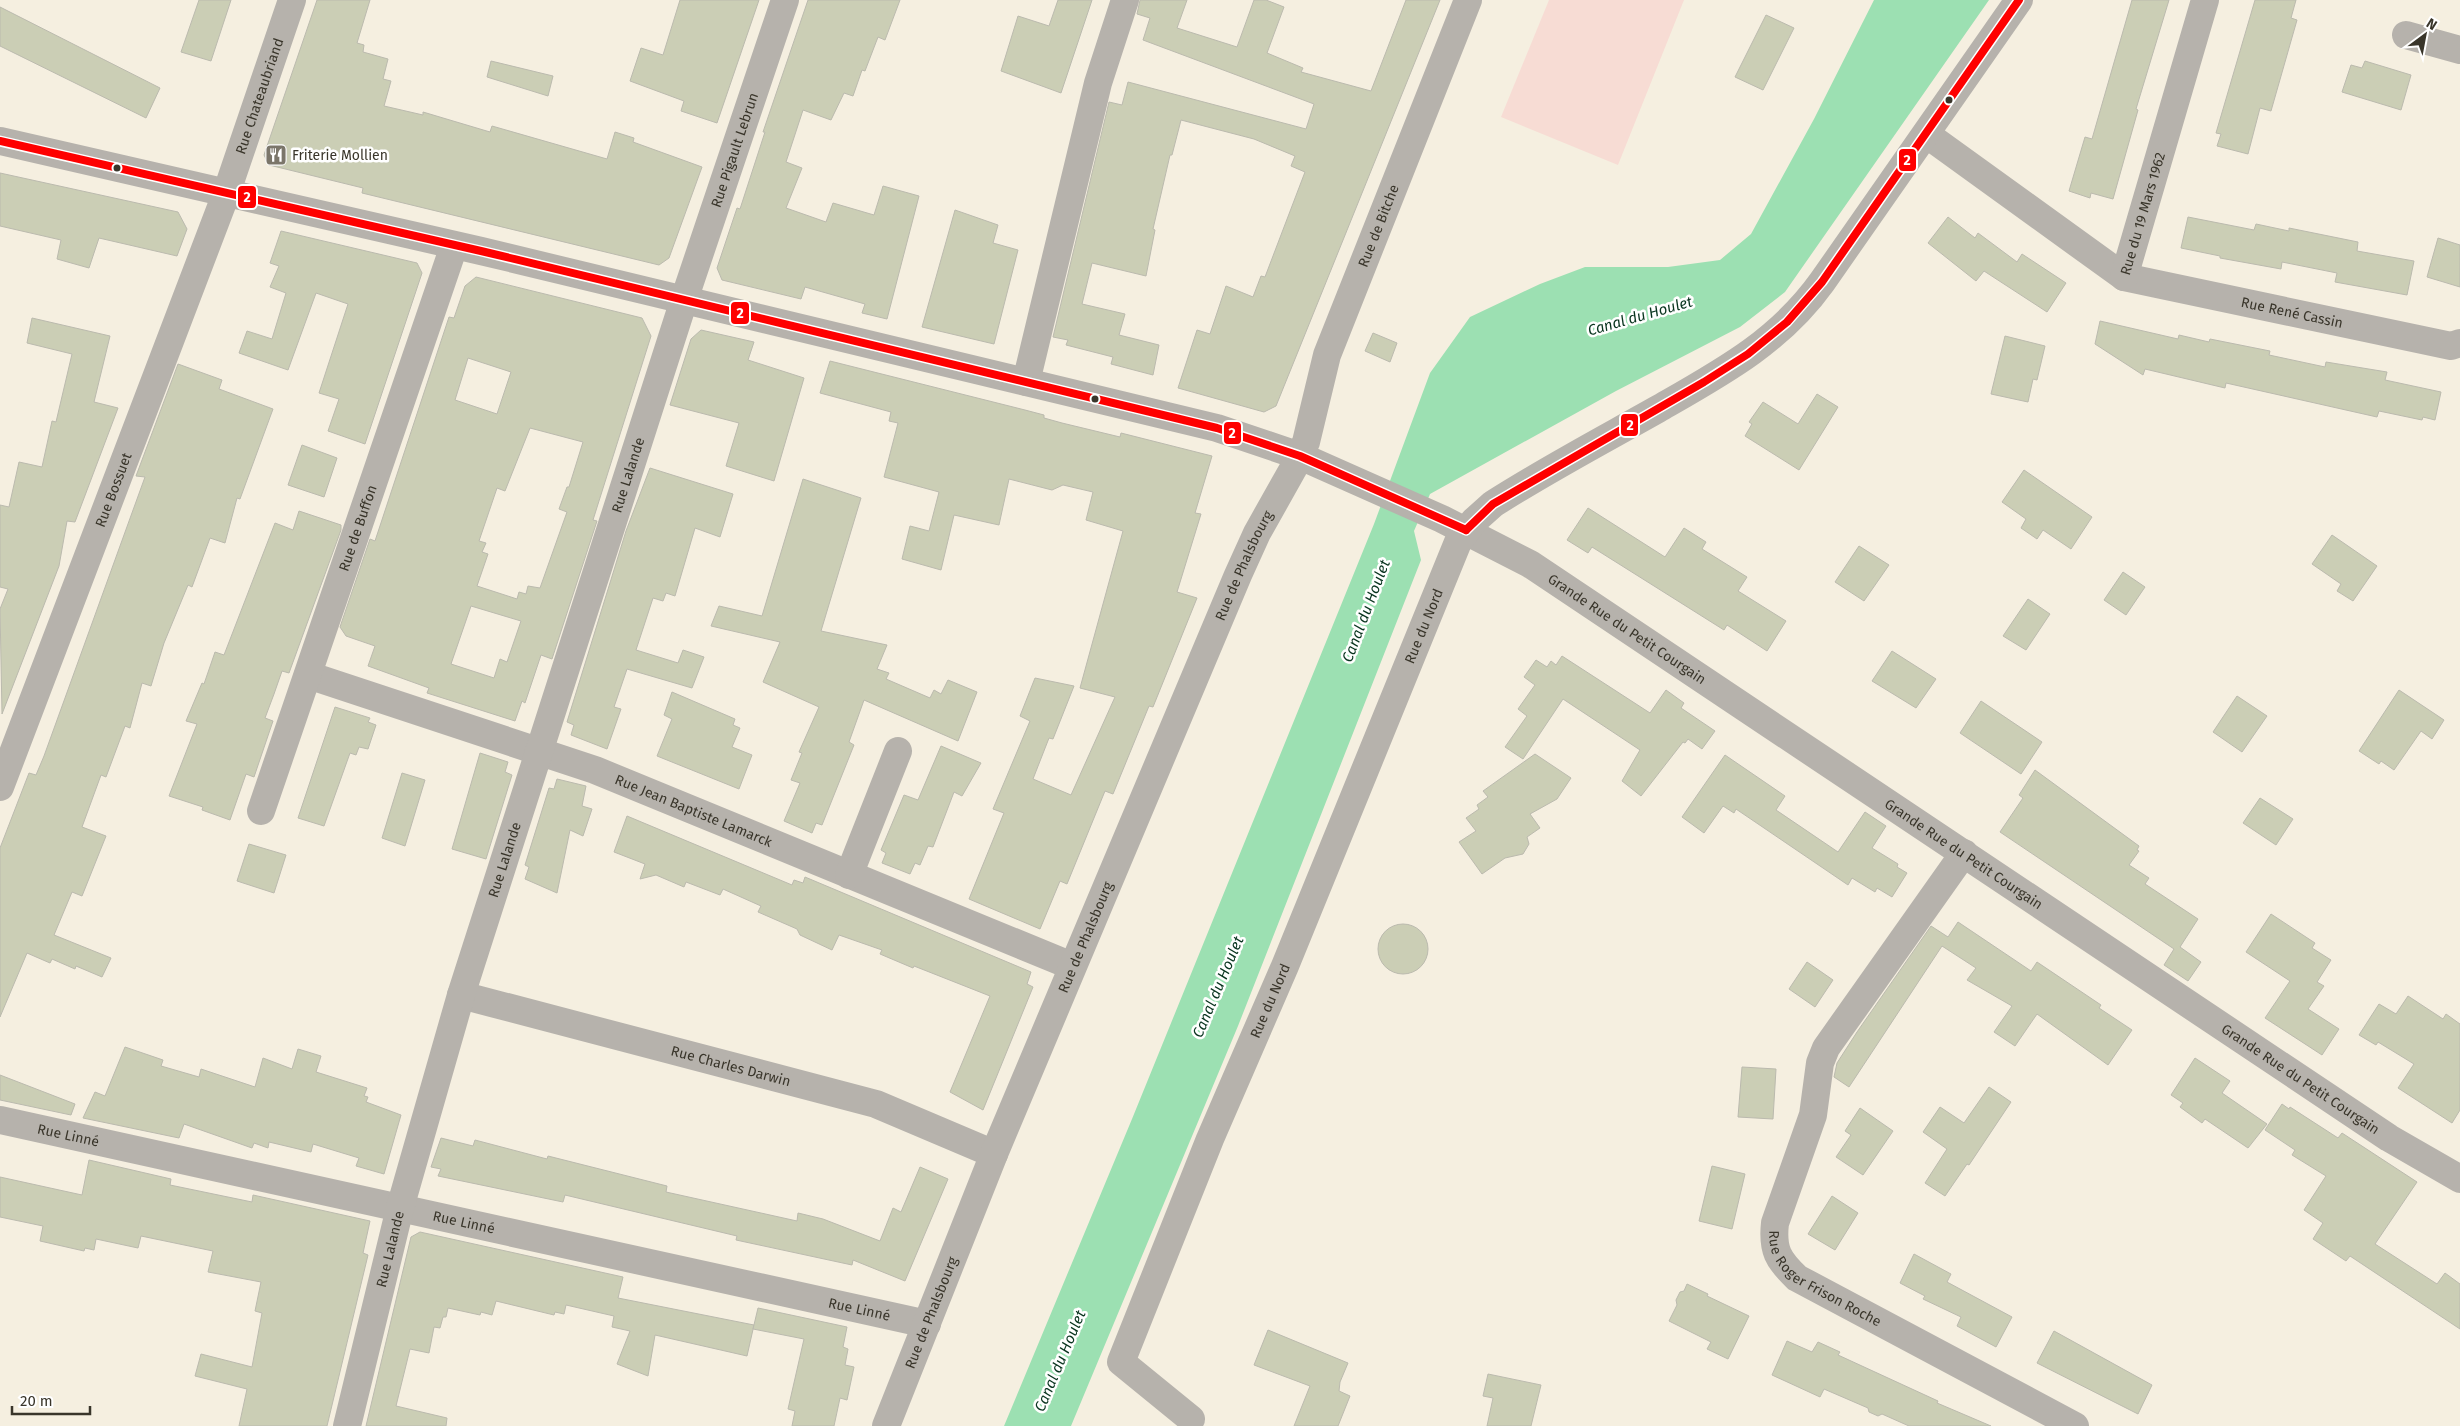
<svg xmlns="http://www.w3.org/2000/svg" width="2460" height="1426" font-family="'Fira Sans',sans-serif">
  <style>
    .green { fill: #f7dcd4 }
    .water { fill: #9ce0b2 }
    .building { fill: #cbceb5; stroke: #bbbaae; fill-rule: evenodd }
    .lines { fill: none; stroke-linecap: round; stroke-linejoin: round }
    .minor { stroke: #b6b2ac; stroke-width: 28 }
    .bus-1-casing { stroke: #fff; stroke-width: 11 }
    .bus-1 { stroke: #fe0000; stroke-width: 8 }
    .bus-dot { fill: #39352a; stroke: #fff; stroke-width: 2 }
    .labels { text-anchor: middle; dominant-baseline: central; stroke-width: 5; stroke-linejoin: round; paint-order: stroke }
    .street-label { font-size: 14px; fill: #39352a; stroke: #fff }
    .poi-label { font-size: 14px; fill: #39352a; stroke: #fff; text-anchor: start }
    .water-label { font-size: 15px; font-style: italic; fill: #08341e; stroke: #fff }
    .line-badge { stroke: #fff; stroke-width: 2 }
    .badge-label { font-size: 14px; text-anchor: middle; font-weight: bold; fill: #fff }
  </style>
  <rect width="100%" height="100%" fill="#f5efe0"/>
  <path class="green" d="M1549,0h135l-66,165 -117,-48z"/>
  <path class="water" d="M1874,0h115l-204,292 -45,35 -124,64 -186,103 -16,37 7,29 -183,466 -167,400h-67l128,-307 242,-595 56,-151 40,-56 70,-33 45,-17h83l52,-7 31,-26 63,-115z"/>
  <g class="building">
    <path d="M199,0h32l-20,61 -30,-9z"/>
    <path d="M317,0h53l-13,43 7,2 -1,7 25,7 -5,20 8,2 -7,25 39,9v-3l67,20 2,-6 115,33 8,-27 19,6 -1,4 69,25 -33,91 -10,7 -297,-72 1,-5 -94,-23 -5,-10z"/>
    <path d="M680,0h79l-42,123 -36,-12 3,-10 -54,-20 11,-33 22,7z"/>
    <path d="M808,0h92l-15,40 -7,-3 -13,34 -3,-1 -9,26 -9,-3 -13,27 -28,-10 -17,52 16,6 -16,40 40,14 7,-19 41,12 9,-29 36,10 -32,123 -25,-6 3,-9 -60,-17 -4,12 -79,-19 -5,-12 20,-60 3,1 25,-77h-2z"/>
    <path d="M1058,0h34l-31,93 -60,-22 17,-55 31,10z"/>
    <path d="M1140,0h47l-10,28 60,19 17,-47h12l18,7 -17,46 36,15 -2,4 70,19 35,-91h34l-164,406 -12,6 -86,-24 19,-58 13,4 16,-48 27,11 8,-21 4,1 40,-105 -14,-6 4,-10 -41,-17 -73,-19 -9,35h-2l-17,74 2,1 -9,46 -54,-13 -10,41 43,10 -6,21 40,10 -6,30 -42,-11 2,-7 -47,-12 2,-5 -15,-3 56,-235 13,3 6,-23 178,47 8,-25 -171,-64 7,-22 -13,-4z"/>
    <path d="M2132,0h37l-33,109 2,1 -25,89 -22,-6 -1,5 -21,-7 16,-54 7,2z"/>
    <path d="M2255,0h41l-5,18 6,2 -26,91 -11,-3 -12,46 -31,-8 4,-12 -5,-1z"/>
    <path d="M0,7l160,81 -14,30 -146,-72z"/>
    <path d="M1766,15l28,13 -31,62 -28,-13z"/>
    <path d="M491,61l62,15 -5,20 -61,-19z"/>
    <path d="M2365,61l46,14 -10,35 -59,-18 9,-27 11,3z"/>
    <path d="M0,173l178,39 9,17 -10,27 -78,-18 -10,30 -32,-9 4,-19 -61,-14z"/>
    <path d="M955,210l43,15 -5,18 25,7 -24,94 -72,-17z"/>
    <path d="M1948,217l27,21 3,-5 39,29 5,-8 44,29 -19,29 -63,-41 -8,10 -48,-38z"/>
    <path d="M2188,217l66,13 2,-6 33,7v-3l69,14 -1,9 57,10 -7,34 -72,-13 2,-9 -55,-11 -1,7 -61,-11v-2l-39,-8z"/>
    <path d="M281,231l136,32 5,10 -57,171 -37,-13 11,-32 -20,-6 29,-89 -32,-11 -28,77 -49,-17 8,-22 25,8 14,-46 -16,-6 9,-21 -9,-3z"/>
    <path d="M2438,238l22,7v42l-33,-10z"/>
    <path d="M476,277l166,41 9,18 -58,184 4,1 -45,138 -11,-4 -16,48 -3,-2 -7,20 -88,-28 2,-5 -61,-22 7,-20 -29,-10 -6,-9 30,-88 5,2 74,-224 5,1 11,-32zM468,358l43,14 -14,42 -42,-14zM530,428l53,14 -14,45h-2l-8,22 8,3 -27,76 -12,-2 -2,8 -7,-2 -2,7 -40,-13 11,-32 -6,-2 4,-9 -7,-2 18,-53 8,3zM471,606l50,15 -14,41 -7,-3 -6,19 -43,-14z"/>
    <path d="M32,318l78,18 -16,66 24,6 -43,114 -8,-1 -8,45 -57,148 -2,-105 8,-20 -8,-2v-82l9,2 10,-45 23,5 10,-46 4,1 16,-68 -45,-11z"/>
    <path d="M2100,321l78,18 1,-4 30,7 1,-3 60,12 -1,4 56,12 1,-5 61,10 -2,8 56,12 -6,28 -12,-3 -1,3 -43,-9 -2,6 -151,-34 -1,5 -80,-19 -2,6 -48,-31z"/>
    <path d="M701,330l53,12 -6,18 56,18 -30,103 -48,-15 13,-43 -69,-18 21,-66z"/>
    <path d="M1373,333l24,10 -7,19 -25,-11z"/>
    <path d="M2005,336l40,10 -8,34 -4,-1 -5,23 -37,-8z"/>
    <path d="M830,361l195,49 19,5v3l18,5 58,14 1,-4 91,23 -17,57 6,1 -24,78 20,6 -44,109 -4,-1 -36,88 -8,-3 -38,93 -7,-3 -20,48 -71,-30 35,-86 -11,-4 37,-88 -10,-5 15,-38 39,8 -21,53 -4,-1 -16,41 38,16 44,-98 -35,-9 43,-157 -37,-11 7,-28 -30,-7 -11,5 -43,-11 -10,46 -45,-10 -13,55 -39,-11 8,-33 19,5 10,-39 -55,-15 14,-54 -9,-2 2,-9 -71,-19z"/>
    <path d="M178,364l44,16 -3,9 54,20 -33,90 -3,-1 -12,45 -15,-5 -18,49 -4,-2 -5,12 -19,46 -13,43 -9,-3 -12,45 -5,-2 -19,51 -5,-2 -19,52 24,9 -24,60 -10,-4 -18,43 57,23 -9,19 -26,-11 -1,3 -23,-10 -2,4 -23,-10 -27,64v-169l29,-75 7,2 8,-19 101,-279 -9,-1z"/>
    <path d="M1817,394l21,13 -39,63 -54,-34 7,-12 -3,-2 14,-20 35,22z"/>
    <path d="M302,445l35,13 -13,39 -36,-12z"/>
    <path d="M650,468l83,26 -13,43 -25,-9 -20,68 -9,-3 -3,8 -10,-3 -17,52 42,13 5,-13 21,7 -12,31 -65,-19 -13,38 7,2 -14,40 -36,-14 3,-10 -7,-3 59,-191z"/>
    <path d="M2024,470l68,47 -21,32 -28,-19 -6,9 -16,-11 5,-9 -24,-17z"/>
    <path d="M803,479l58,19 -40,133 66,14 -10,24 12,4 -3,6 44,19 4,-8 7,4 7,-14 29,12 -19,49 -94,-41 -15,42 5,3 -32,80 -6,-2 -4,10 -28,-12 16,-38 -9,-3 11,-27 -3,-1 20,-45 -56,-25 17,-40 -69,-16 8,-20 43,10z"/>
    <path d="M1588,508l77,49 19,-29 22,14 -4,7 45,28 -9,14 48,30 -19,30 -40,-26 -3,5 -132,-83 -4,6 -21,-13z"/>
    <path d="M299,511l42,14v5l-52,143 -7,-2 -8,23 -9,24 8,3 -19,56 -8,-3 -16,46 -28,-10 1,-3 -34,-11 28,-72 -11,-3 16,-38 2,1 11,-32 9,3 51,-132 18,7z"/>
    <path d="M2332,535l45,31 -24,35 -16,-10 4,-7 -29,-20z"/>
    <path d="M1859,546l30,19 -25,36 -29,-19z"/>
    <path d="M2123,572l22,15 -19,28 -22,-15z"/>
    <path d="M2028,599l22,15 -24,36 -23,-14z"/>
    <path d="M1892,651l44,28 -20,29 -44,-27z"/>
    <path d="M1562,656l88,57 16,-23 18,13 -3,5 34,23 -13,18 -14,-10 -3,4 -2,-1 -42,54 -19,-15 18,-31 -77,-51 -40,60 -18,-12 22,-31 -9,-7 17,-24 -11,-8 12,-17 11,7 4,-6 5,4z"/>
    <path d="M2399,690l45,30 -12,19 -11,-8 -27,39 -13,-9 -2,3 -20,-13z"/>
    <path d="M672,692l63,27 -2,6 7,3 -8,19 20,8 -13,34 -82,-33 15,-37 -8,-4z"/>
    <path d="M2237,696l30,20 -25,36 -29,-20z"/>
    <path d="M1981,701l61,41 -21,32 -61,-41z"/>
    <path d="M335,707l35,11 -2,4 8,3 -8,24 -9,-2 -3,8 -6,-2 -26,73 -26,-8z"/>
    <path d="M941,746l40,17 -19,33 -8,-4 -21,55 -5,-1 -8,19 -5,-2 -5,11 -28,-11 4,-10 -5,-3 23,-55 14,5z"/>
    <path d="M480,753l28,9 -3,10 7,3 -26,84 -34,-10z"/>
    <path d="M1535,754l36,24 -14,21 -27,15 10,14 -13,9 2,7 -6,10 -18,4 -23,16 -23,-32 17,-11 -10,-13 13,-9 -2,-4 11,-8 -5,-6z"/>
    <path d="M1725,755l60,41 -9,14 62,42 27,-40 21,14 -14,22 26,16 -1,3 10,6 -15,24 -15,-9 -2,4 -23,-14 -4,7 -112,-76 -2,4 -11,-7 -19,27 -22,-16z"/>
    <path d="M2035,770l104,76 -2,4 2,1 -10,14 20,13 -4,6 53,35 -18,28 21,15 -13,19 -24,-16 10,-16 -174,-117 23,-34 -4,-3z"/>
    <path d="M402,773l23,7 -20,66 -23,-8z"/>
    <path d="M557,779l29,7 -4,20 10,3 -9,27 -13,-6 -13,63 -32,-14 4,-12 -4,-2 24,-77 5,1z"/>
    <path d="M2260,798l33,21 -17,26 -33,-22z"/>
    <path d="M627,816l165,69 2,-5 9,3 2,-6 226,95 -4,12 6,3 -50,123 -33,-18 40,-96 -76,-30 -1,2 -33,-14 2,-4 -43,-15 -7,15 -32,-15 -3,-6 -39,-17 3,-6 -38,-17 -3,6 -34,-13 -2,5 -28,-12 -16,4 5,-15 -31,-12z"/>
    <path d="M249,844l37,11 -12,38 -37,-12z"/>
    <path d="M2271,914l44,29 -3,5 19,12 -14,22 7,4 -16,23 31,20 -17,26 -57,-37 25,-37 -44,-29z"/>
    <path d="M1958,922l73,49 6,-9 64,43 -2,3 33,22 -24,35 -71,-51 -22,32 -21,-14 18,-26 -45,-26 9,-12 -34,-22 -93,141 -15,-10 3,-14 20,-31 74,-106 17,11z"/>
    <circle cx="1403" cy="949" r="25"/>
    <path d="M1807,962l26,18 -18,27 -26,-18z"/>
    <path d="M2408,996l35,23 3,-5 14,10v86l-8,13 -54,-35 16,-24 -36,-22 -2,3 -17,-10 20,-31 17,10z"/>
    <path d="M125,1047l38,13 -2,6 38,11 2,-8 54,18 8,-29 29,11 6,-20 23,7 -5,16 51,16 -3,8 4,1 -2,5 35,13 -17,59 -28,-8 3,-8 -46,-14 -2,8 -42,-10 -1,6 -14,-5 -2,5 -68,-24 -5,14 -96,-20 12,-26 10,4z"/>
    <path d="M2195,1058l35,23 -8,12 45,31 -19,24 -43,-29 -3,4 -22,-16 3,-4 -12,-8z"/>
    <path d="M1742,1067l34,2 -3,50 -35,-2z"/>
    <path d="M0,1075l75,29 -4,11 -71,-15z"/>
    <path d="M1989,1087l22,15 -42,63 -2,-1 -22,32 -20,-13 22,-34 -24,-17 17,-25 24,16z"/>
    <path d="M2282,1104l7,5 1,-2 48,31 4,-5 75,49 -42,62 62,40 8,-11 15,11v45l-110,-73 -4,5 -33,-22 10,-16 -19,-13 22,-34 -34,-21 3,-5 -30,-20z"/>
    <path d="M1860,1108l33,23 -30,44 -27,-18 15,-22 -6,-4z"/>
    <path d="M441,1138l32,8 2,-6 72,19 1,-3 119,30 -1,6 131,29 1,-8 25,6 57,22 13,-33 8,4 19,-45 28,12 -43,102 -52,-21 -1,5 -116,-25 1,-4 -172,-41 -2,7 -125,-26 3,-7 -10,-2z"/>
    <path d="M89,1160l82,19 -1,6 82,17 1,-7 117,26 -7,32 5,2 -41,171h-88l8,-37 -52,-13 6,-22 51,13 10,-54 -7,-2 6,-29 -53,-10 5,-21 -72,-15 -3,12 -42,-9 -2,11 -9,-2 -1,3 -44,-10 3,-15 -43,-9v-40l82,18z"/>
    <path d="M1712,1166l33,8 -13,55 -33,-8z"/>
    <path d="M1832,1196l26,17 -23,37 -27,-16z"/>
    <path d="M420,1232l203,45 -5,21 136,27 -7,31 -92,-21 -7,41 -31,-12 13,-33 -18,-4 2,-11 -48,-11 -2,9 -9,-2 -1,3 -58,-14 -4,14 -11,-3 -1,3 -32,-7 -2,9h-3l-3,11 -6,-1 -5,26 -19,-4 -14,57 51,12 -1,8h-80l45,-189z"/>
    <path d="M1914,1254l37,20 -4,8 65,35 -16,30 -39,-21 4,-9 -38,-18 2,-3 -25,-13z"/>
    <path d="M1687,1284l21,10 -1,2 42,20 -21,43 -21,-10 4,-7 -42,-21 8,-16 -1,-5 4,-8 4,-1z"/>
    <path d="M758,1308l89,19 -4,20 5,2 -3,16 9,2 -7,33 -7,-2 -6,28h-42l3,-15 -7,-2 16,-70 -51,-10z"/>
    <path d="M1268,1330l80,33 -8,19 -1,9 11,5 -12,30h-44l16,-40 -56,-21z"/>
    <path d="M2054,1331l98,54 -14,29 -101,-51z"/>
    <path d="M1787,1341l25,11 6,-10 22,10 -2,3 100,46 -1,2 54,23h-82l-27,-12 -4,2 -9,-4 -1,-4 -44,-19 -4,8 -48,-22z"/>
    <path d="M1488,1374l53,11 -10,41h-44l6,-28 -10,-2z"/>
  </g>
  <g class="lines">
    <g class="minor">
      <path d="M2406,35l54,15"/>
      <path id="s1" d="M1926,134l198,143 327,69 9,-3"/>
      <path id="s2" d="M0,141l481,110 736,177 83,28 142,63 88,45 859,574 71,41"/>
      <path id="s3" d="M2124,277l81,-277"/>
      <path d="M1026,382l72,-299 27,-83"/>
      <path id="s4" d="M308,675l287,95 477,196"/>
      <path id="s5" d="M0,787l226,-593 66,-194"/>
      <path id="s6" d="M261,811l193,-565"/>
      <path id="s7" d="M1964,853l-138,195 -6,15 -7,52 -38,108c-3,27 3,37 22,55l278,148"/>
      <path d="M849,875l49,-124"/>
      <path id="s8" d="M461,995l415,109 118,50"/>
      <path id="s9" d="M0,1120l927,204"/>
      <path id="s10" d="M1191,1419l-70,-57 89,-223 75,-173 173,-424 16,-21 19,-17c53,-34 110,-64 165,-95 63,-36 121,-67 164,-127l197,-282"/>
      <path id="s11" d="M347,1426l53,-218 61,-213 223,-695 101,-300"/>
      <path id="s12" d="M886,1426l108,-272 244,-579 19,-42 36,-64 13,-27 21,-87 141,-355"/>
    </g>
    <g class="bus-1-casing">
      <g id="bus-1">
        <path d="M0,141l481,110 736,177 83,28 166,74"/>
        <path d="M1466,530l27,-26 211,-122 44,-28 39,-32 35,-40 197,-282"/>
      </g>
    </g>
    <use href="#bus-1" class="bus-1"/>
  </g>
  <defs>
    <g id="restaurant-square" transform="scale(1.125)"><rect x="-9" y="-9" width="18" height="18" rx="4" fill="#7b766a" stroke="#fff"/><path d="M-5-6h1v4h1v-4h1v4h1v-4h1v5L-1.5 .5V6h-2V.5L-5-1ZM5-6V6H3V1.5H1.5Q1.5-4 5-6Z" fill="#fff"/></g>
  </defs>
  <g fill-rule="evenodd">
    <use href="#restaurant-square" x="276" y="155"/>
  </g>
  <g class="bus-dot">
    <circle cx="1949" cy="100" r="4.5"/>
    <circle cx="117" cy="168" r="4.5"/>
    <circle cx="1095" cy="399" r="4.5"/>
  </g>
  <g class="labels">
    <g class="street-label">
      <text stroke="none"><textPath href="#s5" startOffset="738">Rue Chateaubriand</textPath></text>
      <text stroke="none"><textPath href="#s11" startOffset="1334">Rue Pigault Lebrun</textPath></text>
      <text stroke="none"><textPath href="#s3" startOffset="66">Rue du 19 Mars 1962</textPath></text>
      <text stroke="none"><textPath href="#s12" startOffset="1299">Rue de Bitche</textPath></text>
      <text stroke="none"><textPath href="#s1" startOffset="416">Rue René Cassin</textPath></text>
      <text stroke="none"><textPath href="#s11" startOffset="992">Rue Lalande</textPath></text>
      <text stroke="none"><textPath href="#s5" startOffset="318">Rue Bossuet</textPath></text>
      <text stroke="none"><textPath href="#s6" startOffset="299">Rue de Buffon</textPath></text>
      <text stroke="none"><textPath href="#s12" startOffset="932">Rue de Phalsbourg</textPath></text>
      <text stroke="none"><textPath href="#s10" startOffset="886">Rue du Nord</textPath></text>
      <text stroke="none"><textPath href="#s2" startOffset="1709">Grande Rue du Petit Courgain</textPath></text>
      <text stroke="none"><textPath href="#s4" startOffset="409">Rue Jean Baptiste Lamarck</textPath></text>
      <text stroke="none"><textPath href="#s2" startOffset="2114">Grande Rue du Petit Courgain</textPath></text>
      <text stroke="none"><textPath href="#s11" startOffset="588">Rue Lalande</textPath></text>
      <text stroke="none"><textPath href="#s12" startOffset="528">Rue de Phalsbourg</textPath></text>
      <text stroke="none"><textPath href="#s10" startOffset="481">Rue du Nord</textPath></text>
      <text stroke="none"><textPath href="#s8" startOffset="279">Rue Charles Darwin</textPath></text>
      <text stroke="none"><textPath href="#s2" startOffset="2519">Grande Rue du Petit Courgain</textPath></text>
      <text stroke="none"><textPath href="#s9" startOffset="70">Rue Linné</textPath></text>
      <text stroke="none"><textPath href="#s9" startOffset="475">Rue Linné</textPath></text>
      <text stroke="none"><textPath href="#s11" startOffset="182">Rue Lalande</textPath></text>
      <text stroke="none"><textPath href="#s7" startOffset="504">Rue Roger Frison Roche</textPath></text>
      <text stroke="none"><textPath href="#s9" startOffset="880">Rue Linné</textPath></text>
      <text stroke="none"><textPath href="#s12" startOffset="122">Rue de Phalsbourg</textPath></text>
    </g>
    <g class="poi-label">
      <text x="292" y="155">Friterie Mollien</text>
    </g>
    <g class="water-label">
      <text transform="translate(1640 316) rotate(-16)">Canal du Houlet</text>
      <text transform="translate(1366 611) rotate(-69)">Canal du Houlet</text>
      <text transform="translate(1218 987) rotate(-67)">Canal du Houlet</text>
      <text transform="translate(1060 1361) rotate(-67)">Canal du Houlet</text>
    </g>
  </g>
  <g class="line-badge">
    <rect x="1898" y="148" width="19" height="24" rx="5" fill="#fe0000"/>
    <rect x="237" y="185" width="20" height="24" rx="5" fill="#fe0000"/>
    <rect x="730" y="301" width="20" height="24" rx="5" fill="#fe0000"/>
    <rect x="1620" y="413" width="19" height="24" rx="5" fill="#fe0000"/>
    <rect x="1223" y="421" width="19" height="24" rx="5" fill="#fe0000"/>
  </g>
  <g class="badge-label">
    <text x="1907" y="165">2</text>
    <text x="247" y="202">2</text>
    <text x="740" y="318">2</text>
    <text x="1630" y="430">2</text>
    <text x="1232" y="438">2</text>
  </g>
  <g transform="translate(2425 35) rotate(32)" stroke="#ffffff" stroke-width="4" paint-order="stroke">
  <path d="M0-4L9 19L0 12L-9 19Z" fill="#39352a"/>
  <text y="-8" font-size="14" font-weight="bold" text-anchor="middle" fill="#39352a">N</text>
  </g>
  <path d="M12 1406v8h78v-8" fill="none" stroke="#39352a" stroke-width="2.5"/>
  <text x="20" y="1406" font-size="15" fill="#39352a" stroke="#ffffff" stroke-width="4" paint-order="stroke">20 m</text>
</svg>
